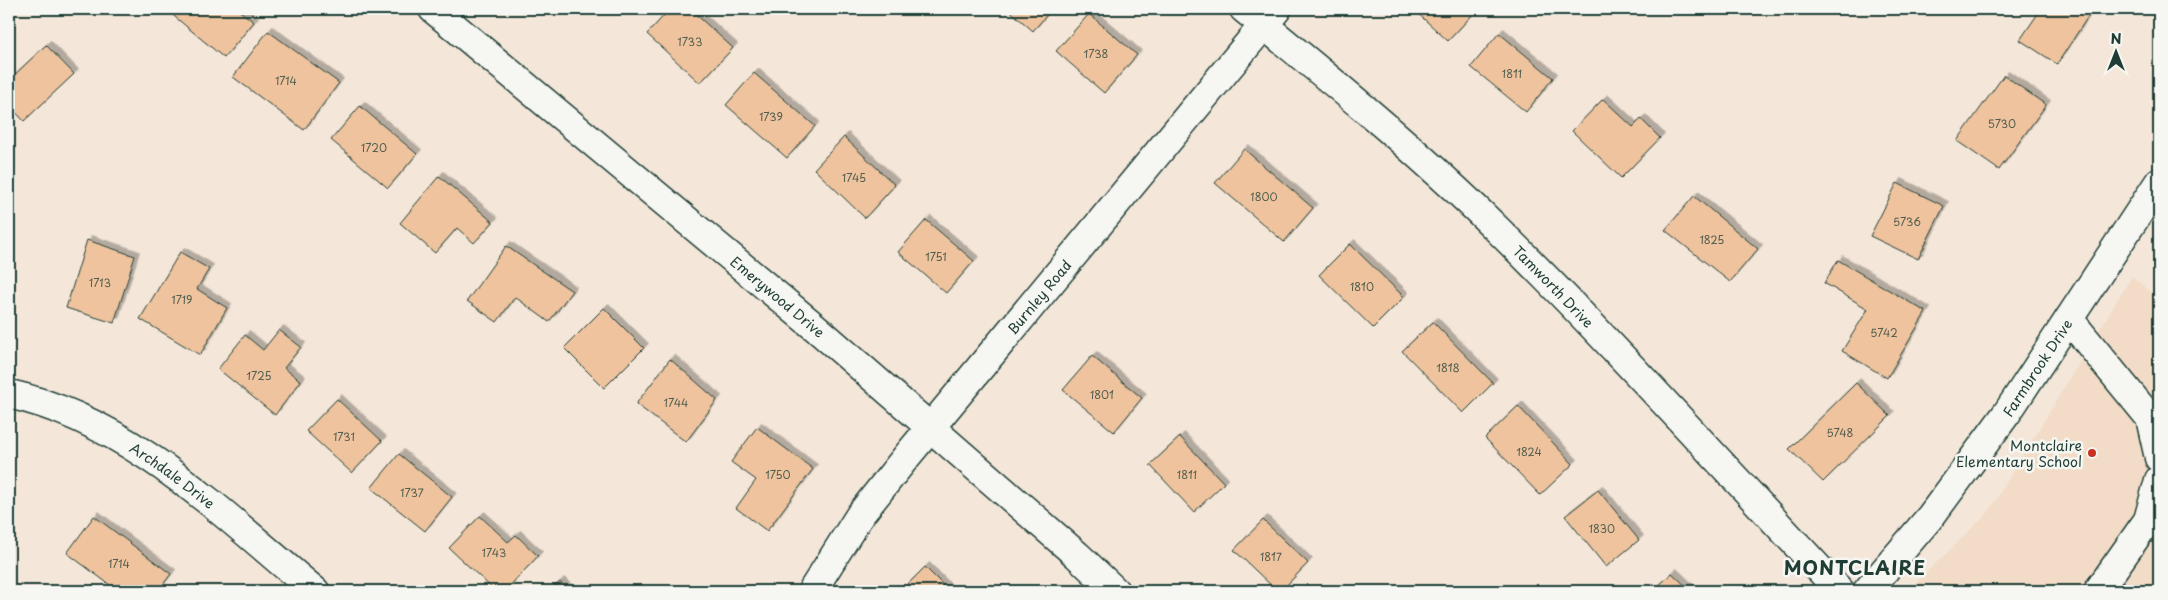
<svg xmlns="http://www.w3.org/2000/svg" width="2168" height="600" font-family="'Playpen Sans',sans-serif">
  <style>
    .built { fill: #f2dcc7 }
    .building { fill: #eec39e; stroke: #1f3d34; filter: url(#shadow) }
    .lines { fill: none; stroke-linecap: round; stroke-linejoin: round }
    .minor-casing { stroke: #1f3d34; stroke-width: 31 }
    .minor { stroke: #f6f6f2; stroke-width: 28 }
    .poi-dot { fill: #c8321e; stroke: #f6f6f2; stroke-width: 2 }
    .labels { text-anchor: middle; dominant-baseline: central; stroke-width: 5; stroke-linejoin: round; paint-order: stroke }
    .number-label { font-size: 11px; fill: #535e4e }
    .street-label { font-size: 14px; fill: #1f3d34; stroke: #f6f6f2 }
    .poi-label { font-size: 14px; fill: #1f3d34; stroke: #f6f6f2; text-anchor: end }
    .district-label { font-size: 19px; font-weight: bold; letter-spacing: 1px; fill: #1f3d34; stroke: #f6f6f2 }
  </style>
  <defs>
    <filter id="shadow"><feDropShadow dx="4.5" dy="-4.5" stdDeviation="0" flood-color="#0004"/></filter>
  </defs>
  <rect width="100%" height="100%" fill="#f4e7d9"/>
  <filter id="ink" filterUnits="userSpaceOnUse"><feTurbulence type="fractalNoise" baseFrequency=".02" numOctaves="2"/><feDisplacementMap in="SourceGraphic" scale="10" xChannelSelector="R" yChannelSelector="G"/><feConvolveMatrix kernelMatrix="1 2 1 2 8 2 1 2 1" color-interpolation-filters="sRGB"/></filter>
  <g filter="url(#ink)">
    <path class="built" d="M2132,276l27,23v292h-252l80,-77z"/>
    <g class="building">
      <path d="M170,9h67l17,13 -30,36 -56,-47z"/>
      <path d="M670,9h20l43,39 -33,35 -53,-49z"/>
      <path d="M1008,9h44l-19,22z"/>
      <path d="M1413,9h58l4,3 -27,29z"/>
      <path d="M2041,9h52l-36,55 -37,-24z"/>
      <path d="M1089,14l48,41 -33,38 -48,-42z"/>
      <path d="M268,31l71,52 -35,47 -71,-53z"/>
      <path d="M1499,33l54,45 -27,34 -55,-45z"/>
      <path d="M46,45l28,29 -50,47 -15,-16v-25z"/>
      <path d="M754,73l61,53 -28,32 -61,-53z"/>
      <path d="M2004,75l42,30 -47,65 -42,-29z"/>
      <path d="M1603,99l30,28 8,-8 19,19 -39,40 -49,-47z"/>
      <path d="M360,106l57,48 -29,34 -57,-48z"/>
      <path d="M844,137l51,48 -30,33 -51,-49z"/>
      <path d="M1244,149l69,59 -29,34 -69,-59z"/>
      <path d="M439,176l54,46 -19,21 -17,-15 -22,25 -35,-30z"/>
      <path d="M1897,183l47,23 -26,53 -48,-23z"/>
      <path d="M1694,196l64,53 -28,33 -65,-52z"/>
      <path d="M926,220l48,41 -28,32 -48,-41z"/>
      <path d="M87,240l48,16 -21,67 -48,-15z"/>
      <path d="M1350,244l54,53 -31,31 -54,-53z"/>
      <path d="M506,246l66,45 -23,31 -34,-25 -18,25 -30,-21z"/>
      <path d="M180,252l29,17 -12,20 30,19 -27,47 -60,-36z"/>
      <path d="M1838,260l88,52 -39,66 -45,-27 26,-42 -44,-26z"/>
      <path d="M604,308l40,40 -40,40 -40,-40z"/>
      <path d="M1433,322l60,61 -30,30 -61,-62z"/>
      <path d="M279,330l22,17 -17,21 17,13 -26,34 -57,-46 27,-34 18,15z"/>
      <path d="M1092,356l50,42 -28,34 -51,-42z"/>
      <path d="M670,359l47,41 -31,42 -50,-38z"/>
      <path d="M1856,383l34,33 -67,66 -34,-33z"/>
      <path d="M337,399l45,42 -30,32 -46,-42z"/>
      <path d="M1518,406l55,58 -33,31 -55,-57z"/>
      <path d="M757,427l56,42 -46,62 -31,-23 20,-28 -25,-18z"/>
      <path d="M1180,437l44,46 -30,29 -44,-47z"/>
      <path d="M399,454l53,43 -27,34 -54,-43z"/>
      <path d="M1598,490l41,50 -33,27 -41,-51z"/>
      <path d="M94,516l77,58 -13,17h-40l-51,-38z"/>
      <path d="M480,516l28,26 8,-7 22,21 -33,35h-10l-46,-43z"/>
      <path d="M1263,520l45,43 -27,28h-4l-43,-41z"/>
      <path d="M925,567l24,24h-48z"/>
      <path d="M1672,573l19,18h-38z"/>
      <path d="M560,582l9,9h-19z"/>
    </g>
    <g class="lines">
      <g class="minor-casing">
        <g id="minor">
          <path id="s1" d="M433,9l383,319 261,227 38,36"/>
          <path id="s2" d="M1244,9c86,70 173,141 253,220 118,116 229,241 343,362"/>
          <path d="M2069,319l81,99 9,40"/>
          <path id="s3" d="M9,394c122,27 213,120 306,197"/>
          <path id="s4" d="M812,591l48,-76 47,-59 370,-447"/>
          <path id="s5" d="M1867,591l64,-75 76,-103 152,-231"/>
          <path d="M2098,591l50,-71 11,-40"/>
        </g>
      </g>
      <use href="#minor" class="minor"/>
    </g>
  </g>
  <circle class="poi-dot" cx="2092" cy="453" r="5"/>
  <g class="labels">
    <g class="number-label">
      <text x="690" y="41">1733</text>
      <text x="1096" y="53">1738</text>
      <text x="1512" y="73">1811</text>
      <text x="286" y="80">1714</text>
      <text x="771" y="116">1739</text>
      <text x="2002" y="123">5730</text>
      <text x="374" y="147">1720</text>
      <text x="854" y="177">1745</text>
      <text x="1264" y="196">1800</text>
      <text x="1907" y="221">5736</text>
      <text x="1712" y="239">1825</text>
      <text x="936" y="256">1751</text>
      <text x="100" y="282">1713</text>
      <text x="1362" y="286">1810</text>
      <text x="182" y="299">1719</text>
      <text x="1884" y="332">5742</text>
      <text x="1448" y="367">1818</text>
      <text x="259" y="375">1725</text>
      <text x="1102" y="394">1801</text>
      <text x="676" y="402">1744</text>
      <text x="1840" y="432">5748</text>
      <text x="344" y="436">1731</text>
      <text x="1529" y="451">1824</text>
      <text x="778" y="474">1750</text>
      <text x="1187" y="474">1811</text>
      <text x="412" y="492">1737</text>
      <text x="1602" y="528">1830</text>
      <text x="494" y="552">1743</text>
      <text x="1271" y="556">1817</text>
      <text x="119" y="563">1714</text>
    </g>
    <g class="street-label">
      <text stroke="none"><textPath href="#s2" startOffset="416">Tamworth Drive</textPath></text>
      <text stroke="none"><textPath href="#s1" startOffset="449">Emerywood Drive</textPath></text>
      <text stroke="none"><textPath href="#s4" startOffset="372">Burnley Road</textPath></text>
      <text stroke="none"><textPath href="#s5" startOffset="281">Farmbrook Drive</textPath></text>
      <text stroke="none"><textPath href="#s3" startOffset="184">Archdale Drive</textPath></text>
    </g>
    <g class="poi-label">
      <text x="2082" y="445">Montclaire<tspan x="2082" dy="16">Elementary School</tspan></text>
    </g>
    <g class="district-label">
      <text x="1855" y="567">MONTCLAIRE</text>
    </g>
  </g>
  <rect width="2168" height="600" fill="none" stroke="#f6f6f2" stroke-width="30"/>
  <rect x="15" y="15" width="2138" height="570" fill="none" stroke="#1f3d34" stroke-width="2" filter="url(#ink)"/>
  <g transform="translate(2116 52)" stroke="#f6f6f2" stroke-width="4" paint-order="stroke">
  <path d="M0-4L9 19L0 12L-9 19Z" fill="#1f3d34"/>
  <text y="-8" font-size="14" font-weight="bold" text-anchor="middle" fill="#1f3d34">N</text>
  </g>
</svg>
